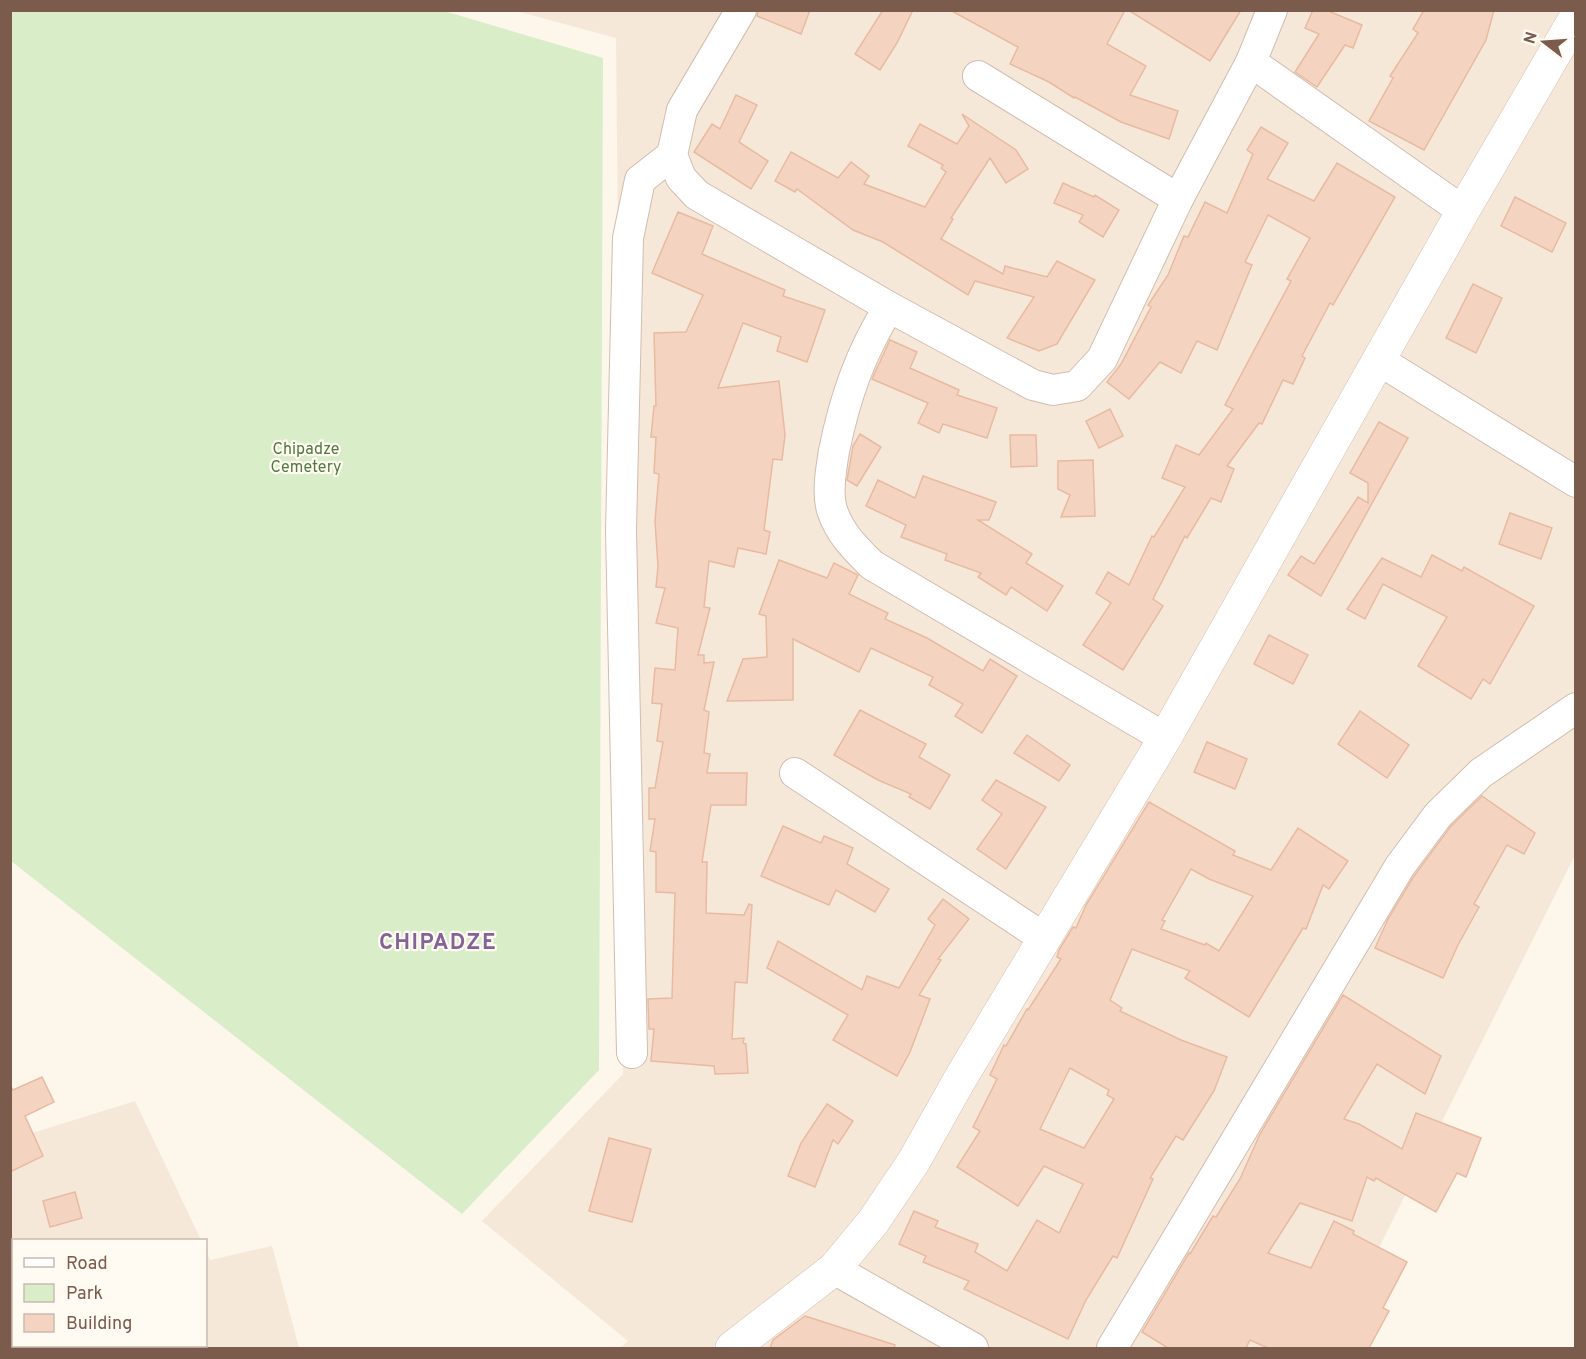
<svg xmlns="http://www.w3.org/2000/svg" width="1586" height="1359" font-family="Overpass,sans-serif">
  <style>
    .residential { fill: #f6e8d9 }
    .green { fill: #d8edc8 }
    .building { fill: #f4d4c1; stroke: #e8baa1; stroke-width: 1.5; fill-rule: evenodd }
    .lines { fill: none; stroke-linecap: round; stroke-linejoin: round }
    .street-casing { stroke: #d2bdaf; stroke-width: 32 }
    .secondary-casing { stroke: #d7c0af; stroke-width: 34 }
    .street { stroke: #fff; stroke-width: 30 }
    .secondary { stroke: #fff; stroke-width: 33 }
    .labels { text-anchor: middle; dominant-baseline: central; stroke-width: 4.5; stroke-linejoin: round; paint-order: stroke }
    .park-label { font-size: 16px; fill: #527a40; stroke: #fffaf2 }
    .district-label { font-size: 22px; font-weight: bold; letter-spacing: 1.5px; fill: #846496; stroke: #fffaf2 }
  </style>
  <rect width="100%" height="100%" fill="#fdf6eb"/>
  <g class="residential">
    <path d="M516,11h1059v844l-246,493h-709l8,-7 -146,-120 141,-147 -2,-517 -5,-519z"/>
    <path d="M135,1101l66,139h-187v106h192v-96l4,10 62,-14 27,102h-288l-1,-208z"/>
  </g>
  <path class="green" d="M10,11h434l159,47 -4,1012 -137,144 -451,-353z"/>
  <g class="building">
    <path d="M758,10h52l-9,24 -44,-18z"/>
    <path d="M883,10h30l-16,33 -17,27 -25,-16z"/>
    <path d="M950,10h175l-18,34 39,22 -16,29 48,16 -9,28 -48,-17 -46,-25 -1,1 -25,-16 -39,-18 8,-17z"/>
    <path d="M1128,10h113l-31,51z"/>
    <path d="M1313,10h13l36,15 -9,23 -8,-3 -28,42 -22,-15 24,-38 -14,-6z"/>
    <path d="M1424,10h70l-8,30 -62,110 -55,-29 24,-43 -3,-2 28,-43 -5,-4z"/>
    <path d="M736,95l21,10 -18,37 29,19 -17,28 -57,-37 18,-28 8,5z"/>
    <path d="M962,114l54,36 12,19 -22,14 -16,-25 -39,60 2,1 -12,20 62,35 2,-8 42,11 10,-16 38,19 -38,64 -18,7 -32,-13 27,-41 -59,-16 -7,14 -85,-53 -30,-12 -56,-41 -2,3 -20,-11 16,-29 47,26 13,-16 18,14 -5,8 61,23 21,-35 -5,-4 2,-3 -35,-19 12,-22 37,20 12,-18z"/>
    <path d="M1261,127l27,16 -21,36 47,22 23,-38 58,34 -62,108 -3,-2 -28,53 3,2 -12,26 -10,-4 -21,44 -3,-1 -32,43 7,3 -13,33 -10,-4 -24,40 -2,-2 -32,63 10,7 -40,64 -40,-25 28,-42 -15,-10 12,-21 21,13 23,-49 2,1 31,-50 -23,-9 14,-33 23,10 34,-46 -8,-4 66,-124 -4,-2 23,-41 -42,-23 -23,47 7,3 -35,85 -20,-9 -16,32 -21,-11 -31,37 -22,-17 14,-18 30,-57 -3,-2 20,-30 16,-39 4,1 17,-35 22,11 26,-59 -6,-4z"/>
    <path d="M1063,183l31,14 1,-2 24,15 -16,27 -24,-15 4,-7 -29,-12z"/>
    <path d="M1515,197l51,26 -14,29 -51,-26z"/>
    <path d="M678,212l35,14 -11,28 83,36 -2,6 42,14 -18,52 -30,-11 4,-14 -38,-14 -25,65 61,-7 6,54 -3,25 -9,-1 -9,71 6,2 -4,22 -28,-6 -4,19 -25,-6 -5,46 6,1 -12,47h6v8l10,-1 -10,48 5,2 -5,41 6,1 -3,19h40l-1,32h-35l-9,57h5l-1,51 38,2 5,-11 3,1 -5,78 -12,-1 -3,57 12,-1 -1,5 3,1 2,29 -33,1 -1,-8 -63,-5 3,-32h-5l-1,-30 24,-1 3,-105 -19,-1v-40l-6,-1 5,-32h-6v-31h6l8,-46 -6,-1 5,-37 -10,-1 3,-35 20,2 3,-42 -22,-5 9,-35 -9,-1 2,-21 -3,-45 4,-47 -5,-1 2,-36h-5l3,-31h2l-2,-73 32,-1 17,-37 -51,-22z"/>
    <path d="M1473,284l29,14 -26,55 -30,-15z"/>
    <path d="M890,340l27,12 -7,16 49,22 -2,5 40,13 -10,30 -44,-14 -4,9 -21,-10 10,-20 -56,-24z"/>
    <path d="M1110,409l13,27 -24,12 -13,-27z"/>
    <path d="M1379,422l29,16 -87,158 -33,-21 13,-19 13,8 44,-67 10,6v-20l-18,-10z"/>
    <path d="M860,434l21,13 -24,39 -10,-6 6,-34z"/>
    <path d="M1010,435h26l1,31 -26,1z"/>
    <path d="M1093,460l2,56 -34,1 9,-22 -12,-6v-28z"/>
    <path d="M923,476l73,26 -7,18h-11l54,34 -6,9 37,23 -16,25 -36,-24 -5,8 -28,-18 3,-4 -36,-13 2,-6 -46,-17 5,-12 -40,-19 12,-26 37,18z"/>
    <path d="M1510,513l42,15 -11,31 -42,-15z"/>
    <path d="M1432,555l30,16 2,-4 70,39 -44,78 -7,-5 -12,20 -53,-33 29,-49 -64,-33 -18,35 -18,-10 35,-51 39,19z"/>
    <path d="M779,560l48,18 7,-15 24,12 -9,19 39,19 -3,6 42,19 56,33 7,-12 27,17 -35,57 -27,-17 8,-12 -34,-19 4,-8 -62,-29 -12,24 -66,-33v61l-66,1 16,-42 24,-2 -1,-41 -7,-2z"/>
    <path d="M1269,635l39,20 -15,29 -39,-20z"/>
    <path d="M860,710l66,34 -7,13 31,18 -20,34 -21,-12 2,-3 -33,-14 -44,-25z"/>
    <path d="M1360,711l49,34 -22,33 -49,-34z"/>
    <path d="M1027,735l43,30 -11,16 -45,-28z"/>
    <path d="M1207,742l40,17 -12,30 -41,-17z"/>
    <path d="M996,780l50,27 -40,62 -29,-20 25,-35 -20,-14z"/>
    <path d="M1482,796l53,37 -11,21 -17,-9 -33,59 5,3 -21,38 -15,33 -68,-30 13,-29 26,-43 37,-50z"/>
    <path d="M1149,802l86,49 -2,4 38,15 27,-42 50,33 -19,28 -6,-4 -17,44 -3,-1 -54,89 -64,-39 5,-7 -58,-22 -22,51 12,8 -2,3 61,29 46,17 -13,34 -31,49 -7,-4 -26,42 3,1 -36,79 -4,-2 -27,44 -18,39 -104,-50 5,-8 -46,-19 3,-6 -27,-12 15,-33 24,10 -3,6 43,17 -3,8 32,19 30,-51 22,13 24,-49 -39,-18 -26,40 -61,-39 23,-36 -7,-4 24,-48 -7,-4 14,-30 2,1 21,-37 1,1 33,-51 -4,-2 2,-7 14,-23 3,1 10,-23zM1191,869l18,10 44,17 -34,55 -13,-8 -1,2 -44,-16 4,-8 -3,-1zM1070,1068l39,22 -2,5 7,4 -30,49 -44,-19z"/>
    <path d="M783,826l38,17 3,-7 29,12 -6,16 42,25 -14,23 -39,-22 -7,15 -68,-29z"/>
    <path d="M943,899l26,20 -31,40 3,1 -22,35 11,4 -20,53 -13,24 -64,-36 15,-25 -81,-47 11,-27 84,49 5,-14 32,12 36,-63 -7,-6z"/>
    <path d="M1343,995l98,61 -16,38 -48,-30 -33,55 15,5 43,25 14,-36 65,25 -15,39 -9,-4 -21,39 -60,-34 -2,3 -7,-4 -15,44 -52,-18 -32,50 43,15 23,-47 20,10 -1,3 54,28 -24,46 6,3 -20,37h-101l-18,-8 -4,8h-78l-26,-16 47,-79 1,1 23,-38 3,1 24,-38 20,-45z"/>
    <path d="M42,1077l12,25 -29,14 18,40 -33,16v-87l3,5z"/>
    <path d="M827,1104l26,17 -15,23 -5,-4 -18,47 -27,-11 13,-33z"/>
    <path d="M609,1138l42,11 -19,73 -43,-11z"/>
    <path d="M75,1192l7,26 -32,9 -7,-26z"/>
    <path d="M805,1316l90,29 -1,3h-124l3,-8z"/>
  </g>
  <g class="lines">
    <g class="street-casing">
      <g id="street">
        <path d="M741,10l-59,100 -10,45 9,23 16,17 192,112 144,78 20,5 24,-4 25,-27 76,-160 73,-137 21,-52"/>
        <path d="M1251,62l212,149"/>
        <path d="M978,76l200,123"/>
        <path d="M889,307c-29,47 -44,90 -55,144 -3,18 -7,42 -2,59 8,24 23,38 40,55l293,173"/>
        <path d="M1380,361l196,121"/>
        <path d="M795,773l249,165"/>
        <path d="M632,1053l-11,-523 7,-292 12,-58 32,-25"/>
        <path d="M834,1269l139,79"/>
        <path d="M1112,1348l288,-482 38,-51 43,-42 95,-65"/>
      </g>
    </g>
    <g class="secondary-casing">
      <path id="secondary" d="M732,1348l102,-79 39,-47 41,-61 46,-82 205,-341 298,-527 113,-194"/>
    </g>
    <use href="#street" class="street"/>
    <use href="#secondary" class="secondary"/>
  </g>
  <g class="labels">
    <g class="park-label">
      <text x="306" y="450">Chipadze<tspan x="306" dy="18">Cemetery</tspan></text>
    </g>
    <g class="district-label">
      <text x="438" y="943">CHIPADZE</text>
    </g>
  </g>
  <rect width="1586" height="1359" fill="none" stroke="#7b5b4c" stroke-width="24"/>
  <rect x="12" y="1239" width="195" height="108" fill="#fffaf2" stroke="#cabab0" stroke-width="1.5"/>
  <rect x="24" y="1258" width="30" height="9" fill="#ffffff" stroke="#cabab0" stroke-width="1.5"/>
  <text x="66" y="1269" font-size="18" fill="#7b5b4c">Road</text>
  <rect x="24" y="1284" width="30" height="18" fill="#d8edc8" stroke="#cabab0" stroke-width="1.5"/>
  <text x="66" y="1299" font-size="18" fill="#7b5b4c">Park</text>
  <rect x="24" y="1314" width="30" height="18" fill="#f4d4c1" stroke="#cabab0" stroke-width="1.5"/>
  <text x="66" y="1329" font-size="18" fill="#7b5b4c">Building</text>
  <g transform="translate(1544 42) rotate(287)" stroke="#fffaf2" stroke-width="4.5" paint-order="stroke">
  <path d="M0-4.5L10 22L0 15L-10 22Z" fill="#7b5b4c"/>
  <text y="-9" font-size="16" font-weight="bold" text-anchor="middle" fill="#7b5b4c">N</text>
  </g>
</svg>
